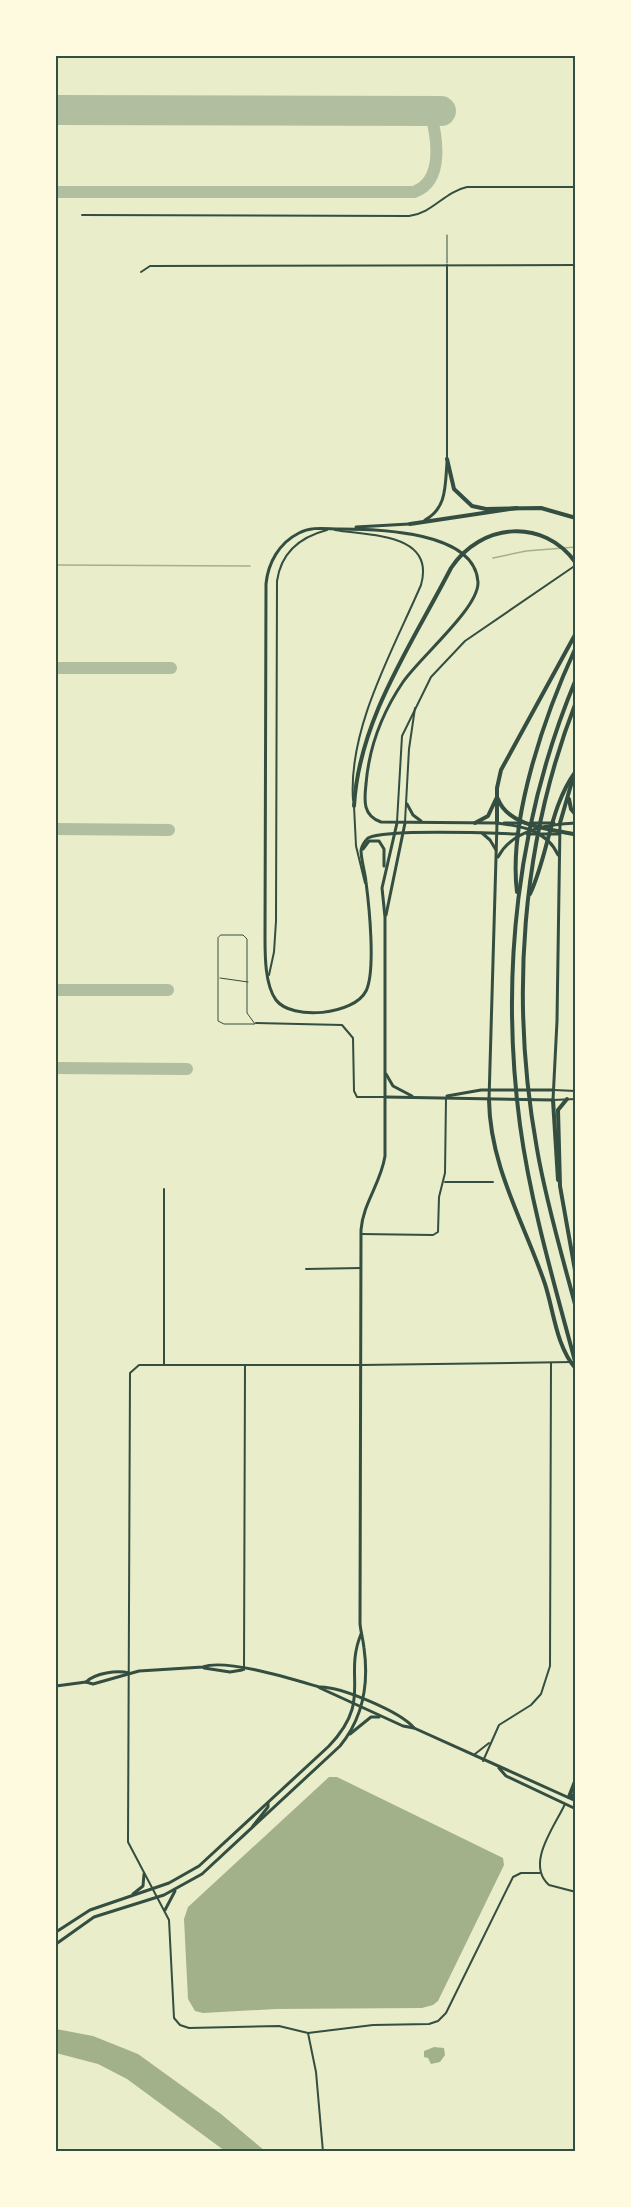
<svg xmlns="http://www.w3.org/2000/svg" width="631" height="2207" font-family="'PT Sans',sans-serif">
  <style>
    .water { fill: #a3b18a }
    .lines { fill: none; stroke-linecap: round; stroke-linejoin: round }
    .stream { stroke: #a3b18a; stroke-width: 1.5 }
    .taxiway { stroke: #b2bea0; stroke-width: 12 }
    .runway { stroke: #b2bea0; stroke-width: 30 }
    .service { stroke: #344e41; stroke-width: 1 }
    .minor { stroke: #344e41; stroke-width: 2 }
    .tertiary { stroke: #344e41; stroke-width: 2 }
    .secondary { stroke: #344e41; stroke-width: 3 }
    .primary { stroke: #344e41; stroke-width: 3 }
    .motorway { stroke: #344e41; stroke-width: 4 }
    .neatline { fill: none; stroke: #344e41; stroke-width: 2 }
  </style>
  <rect width="100%" height="100%" fill="#e9edc9"/>
  <g class="water">
    <path d="M329,1777h8l166,81 1,7 -66,136 -5,4 -11,3 -146,1 -73,4 -8,-2 -7,-12 -4,-80 4,-12z"/>
    <path d="M56,2029l37,7 45,18 83,60 44,37h-40l-98,-72 -29,-15 -42,-11z"/>
    <path d="M434,2047l10,1 1,7 -5,7 -9,2 -3,-6 -4,-1v-6z"/>
  </g>
  <g class="lines">
    <g class="stream">
      <path d="M493,558l33,-7 50,-4"/>
      <path d="M56,565l194,1"/>
    </g>
    <g class="taxiway">
      <path d="M56,192h358c31,-11 23,-56 16,-81"/>
      <path d="M56,668h115"/>
      <path d="M56,829l113,1"/>
      <path d="M56,990h112"/>
      <path d="M56,1068l131,1"/>
    </g>
    <path class="runway" d="M56,110l385,1"/>
    <g class="service">
      <path d="M447,235v28"/>
      <path d="M221,935h22l4,4v74l8,11h-31l-6,-3v-83z"/>
      <path d="M220,978l28,4"/>
    </g>
    <g class="minor">
      <path d="M82,215l327,1c24,-3 35,-24 58,-29h109"/>
      <path d="M141,272l9,-6 426,-1"/>
      <path d="M447,459v-194"/>
      <path d="M256,1023l86,2 11,13 1,53 3,6h29"/>
      <path d="M445,1182h48"/>
      <path d="M164,1189v176"/>
      <path d="M361,1234l72,1 5,-3 1,-35 6,-24 1,-75"/>
      <path d="M306,1269l55,-1"/>
      <path d="M361,1365h-222l-9,8 -2,469 41,78 5,98 6,7 9,3 90,-2 29,7 65,-8 56,-1 9,-3 8,-8 67,-136 8,-4h19"/>
      <path d="M244,1670l1,-305"/>
      <path d="M475,1754l14,-11"/>
      <path d="M483,1761l16,-36 32,-20 10,-11 9,-28 1,-303"/>
      <path d="M565,1804c-10,22 -40,60 -16,81l27,7"/>
      <path d="M308,2033l8,39 7,80"/>
    </g>
    <g class="tertiary">
      <path d="M335,530c32,6 101,2 86,55 -28,65 -73,143 -68,215"/>
      <path d="M354,806l2,40 9,37"/>
      <path d="M397,822l5,-86 29,-59 34,-36 111,-76"/>
      <path d="M405,822l4,-73 6,-41"/>
      <path d="M269,975l5,-23 2,-31 1,-340c4,-28 23,-44 50,-51"/>
      <path d="M554,1090l22,1"/>
      <path d="M553,1100l23,-1"/>
      <path d="M361,1365l211,-3"/>
    </g>
    <g class="secondary">
      <path d="M425,520c22,-12 20,-34 22,-57"/>
      <path d="M356,527l53,-3"/>
      <path d="M407,804l6,11 8,6"/>
      <path d="M497,823l-116,-1c-18,-6 -17,-21 -15,-38 3,-37 16,-71 37,-102 17,-25 76,-74 75,-100 -3,-51 -102,-53 -138,-53 -14,0 -28,-3 -41,4 -20,10 -31,30 -33,51l-1,354c0,18 0,47 11,62 16,21 78,15 90,-9 10,-20 3,-86 0,-109 -1,-10 -5,-22 -5,-32 1,-5 3,-8 7,-12 17,-9 123,-5 150,-4"/>
      <path d="M504,823h17"/>
      <path d="M531,823h23"/>
      <path d="M527,834h31"/>
      <path d="M363,849l6,-8h10l5,8v17"/>
      <path d="M386,915l19,-92"/>
      <path d="M386,1074l7,12 19,10"/>
      <path d="M447,1096l34,-6h71"/>
      <path d="M386,1097l167,3"/>
      <path d="M204,1668l26,4 12,-2"/>
      <path d="M86,1682c9,-9 31,-12 43,-9"/>
      <path d="M56,1686l30,-4 7,2 46,-13 64,-4c22,-9 92,13 116,20 21,-1 82,25 95,41l162,73"/>
      <path d="M320,1688l83,38 11,2"/>
      <path d="M350,1734l21,-17h8"/>
      <path d="M499,1768l7,8 70,33"/>
      <path d="M253,1826l15,-19v-4"/>
      <path d="M133,1894l10,-8 1,-12"/>
      <path d="M165,1910l10,-19"/>
      <path d="M56,1932l34,-22 79,-27 30,-17 130,-120c44,-46 14,-68 32,-112"/>
      <path d="M56,1944l38,-27 70,-22 38,-21 138,-128c23,-28 29,-62 24,-98 -1,-9 -3,-15 -4,-24l1,-394c2,-27 20,-47 24,-74v-239l-3,-29 15,-65"/>
    </g>
    <g class="primary">
      <path d="M482,833l8,7 6,10"/>
      <path d="M498,857c14,-27 49,-33 78,-34"/>
      <path d="M489,1100l8,-277c24,3 50,7 61,32"/>
      <path d="M553,1100l4,-79 3,-198"/>
    </g>
    <g class="motorway">
      <path d="M447,459l7,30 18,17 14,3 55,-1 35,10"/>
      <path d="M410,524l107,-16"/>
      <path d="M576,679c-59,141 -76,296 -56,446 11,81 35,161 56,240"/>
      <path d="M576,702c-55,141 -66,298 -39,447 9,53 25,106 39,159"/>
      <path d="M498,799c10,27 51,30 76,35"/>
      <path d="M569,799l2,10 5,6"/>
      <path d="M354,806c5,-87 58,-162 97,-238 30,-45 92,-51 125,-5"/>
      <path d="M475,823l13,-7 8,-17"/>
      <path d="M497,823v-35l4,-18 75,-137"/>
      <path d="M560,823l13,-45"/>
      <path d="M517,892c-9,-72 28,-178 59,-245"/>
      <path d="M530,894c19,-41 19,-86 46,-123"/>
      <path d="M567,1099l-9,11 2,76 16,90"/>
      <path d="M489,1100c1,67 35,122 56,184 9,28 11,62 31,85"/>
      <path d="M553,1100l5,80"/>
      <path d="M576,1779l-7,18 7,-2"/>
    </g>
  </g>
  <rect width="631" height="2207" fill="none" stroke="#fefae0" stroke-width="114"/>
  <rect x="57" y="57" width="517" height="2093" class="neatline"/>
</svg>
